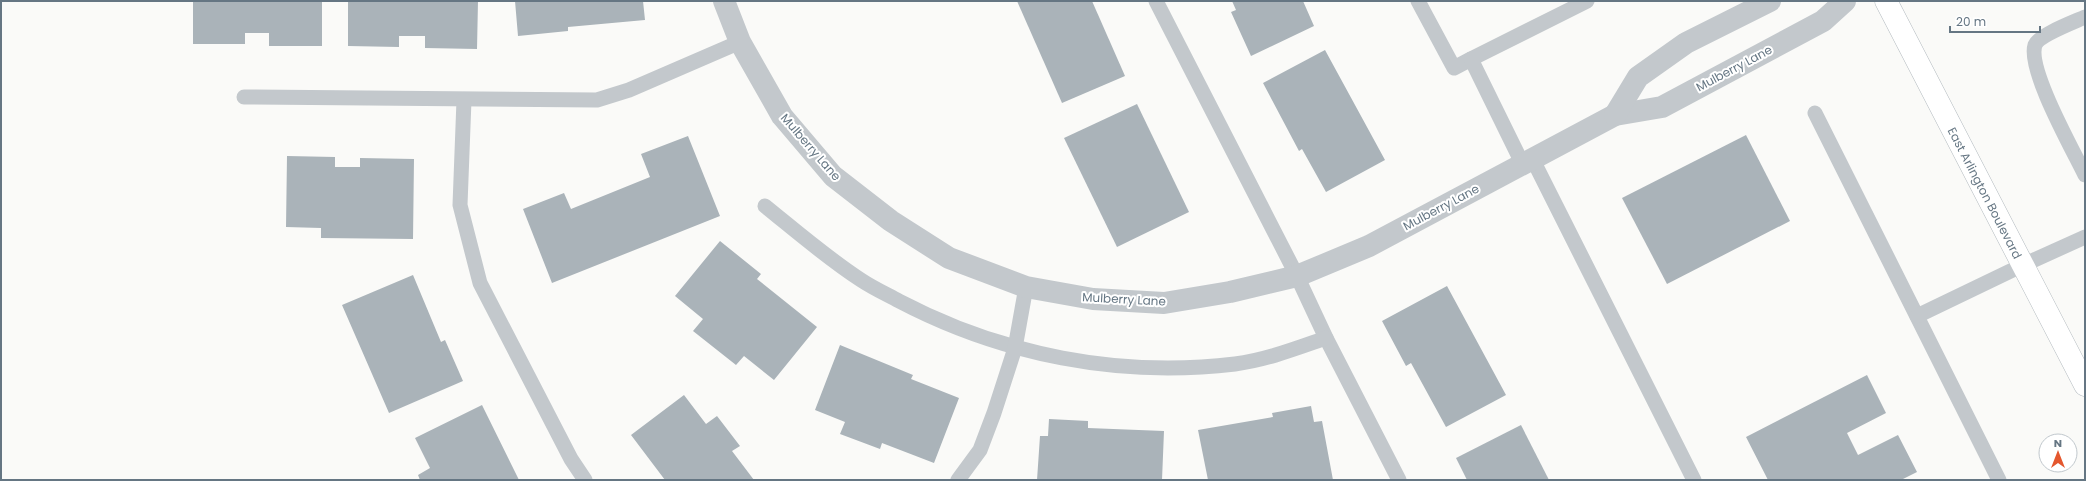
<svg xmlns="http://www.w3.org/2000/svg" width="2086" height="481" font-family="Poppins,sans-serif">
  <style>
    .building { fill: #aab3b9 }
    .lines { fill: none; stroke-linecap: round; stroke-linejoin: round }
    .secondary-casing { stroke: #b3babf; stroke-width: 23 }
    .service { stroke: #c3c8cc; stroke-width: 15 }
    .minor { stroke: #c3c8cc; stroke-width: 22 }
    .secondary { stroke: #fff; stroke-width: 22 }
    .labels { text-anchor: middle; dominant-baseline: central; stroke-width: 4; stroke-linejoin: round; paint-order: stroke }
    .street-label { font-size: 12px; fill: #657683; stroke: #fff }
  </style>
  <rect width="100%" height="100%" fill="#fafaf8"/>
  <g class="building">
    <path d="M193,1h129v45h-53v-13h-24v11h-52z"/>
    <path d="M348,1h130l-1,48 -52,-1v-12h-26v11l-51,-1z"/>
    <path d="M515,1h128l2,19 -77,7v4l-50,5z"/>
    <path d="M1017,1h75l33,75 -63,27z"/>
    <path d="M1232,1h71l11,25 -63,30 -20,-44 5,-2z"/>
    <path d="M1325,50l60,110 -59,32 -24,-43 -3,2 -36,-68z"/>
    <path d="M1137,104l52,108 -72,35 -53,-109z"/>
    <path d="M1746,135l44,86 -123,63 -45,-86z"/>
    <path d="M688,136l32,80 -168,67 -29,-74 41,-16 7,16 79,-32 -9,-23z"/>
    <path d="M287,156l48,1v10h25v-9l54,1 -1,80 -92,-1v-10l-35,-1z"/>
    <path d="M720,241l41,33 -4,5 60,48 -43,53 -30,-24 -8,9 -43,-34 10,-12 -28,-23z"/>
    <path d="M413,275l28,67 4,-2 18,41 -74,32 -47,-108z"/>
    <path d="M1447,286l59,109 -60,32 -35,-64 -5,3 -24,-45z"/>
    <path d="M840,345l73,30 -2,4 48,19 -25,65 -52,-20 -2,6 -40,-15 5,-12 -30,-12z"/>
    <path d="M1867,375l19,38 -39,20 11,22 40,-20 19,37 -16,8h-133l-22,-43z"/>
    <path d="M684,395l22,29 11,-8 23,30 -8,5 22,29h-89l-34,-45z"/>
    <path d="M482,405l37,75h-99l-2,-5 12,-7 -15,-30z"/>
    <path d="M1311,406l3,16 8,-1 11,59h-125l-10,-50 75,-13 -1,-4z"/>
    <path d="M1049,419l39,2v7l76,3 -2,49h-125l3,-44h8z"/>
    <path d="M1521,425l28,55h-82l-11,-22z"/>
  </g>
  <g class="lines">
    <g class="secondary-casing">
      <g id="secondary">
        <path id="s1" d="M1886,1l199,384"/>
      </g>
    </g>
    <g class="service">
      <path d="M1156,1l141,275 29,62 73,142"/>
      <path d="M1418,1l36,67 17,-9"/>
      <path d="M2085,17c-11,5 -46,18 -50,28 -8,24 38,105 50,130"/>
      <path d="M244,97l353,3 32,-10 111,-48"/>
      <path d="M464,100l-4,105 20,78 91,176 14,21"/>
      <path d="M1815,113l184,367"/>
      <path d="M1532,158l162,322"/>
      <path d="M1522,163l-51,-104 116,-58"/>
      <path d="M765,206c31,25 62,52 96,74 12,8 25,14 38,21 103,54 220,77 336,63 31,-4 62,-16 91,-26"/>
      <path d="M1917,316l106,-51 62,-28"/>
      <path d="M958,480l22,-30 14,-37 21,-65 11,-61"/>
    </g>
    <g class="minor">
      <path d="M724,1l16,41 42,74 51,60 58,45 58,37 77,29 67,12 71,4 66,-11 67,-16 72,-30 246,-131 47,-8 161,-86 22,-20"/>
      <path d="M1615,115l23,-38 48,-34 84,-42"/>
    </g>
    <use href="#secondary" class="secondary"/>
  </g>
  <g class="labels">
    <g class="street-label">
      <text transform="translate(1734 68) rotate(-28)">Mulberry Lane</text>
      <text transform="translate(811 147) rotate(49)">Mulberry Lane</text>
      <text stroke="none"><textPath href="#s1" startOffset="216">East Arlington Boulevard</textPath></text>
      <text transform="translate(1441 207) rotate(-28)">Mulberry Lane</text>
      <text transform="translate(1124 299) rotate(3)">Mulberry Lane</text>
    </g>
  </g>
  <rect width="2086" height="481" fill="none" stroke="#657683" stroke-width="4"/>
  <g transform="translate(2058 453)"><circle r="19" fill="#ffffff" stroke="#c1c8cd"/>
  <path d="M0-3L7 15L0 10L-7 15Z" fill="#e4572e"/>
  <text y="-6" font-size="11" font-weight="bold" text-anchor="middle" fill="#657683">N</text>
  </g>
  <path d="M1950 26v6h90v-6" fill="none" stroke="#657683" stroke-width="2"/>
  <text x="1956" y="26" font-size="12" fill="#657683" stroke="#ffffff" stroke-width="3" paint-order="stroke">20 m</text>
</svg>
